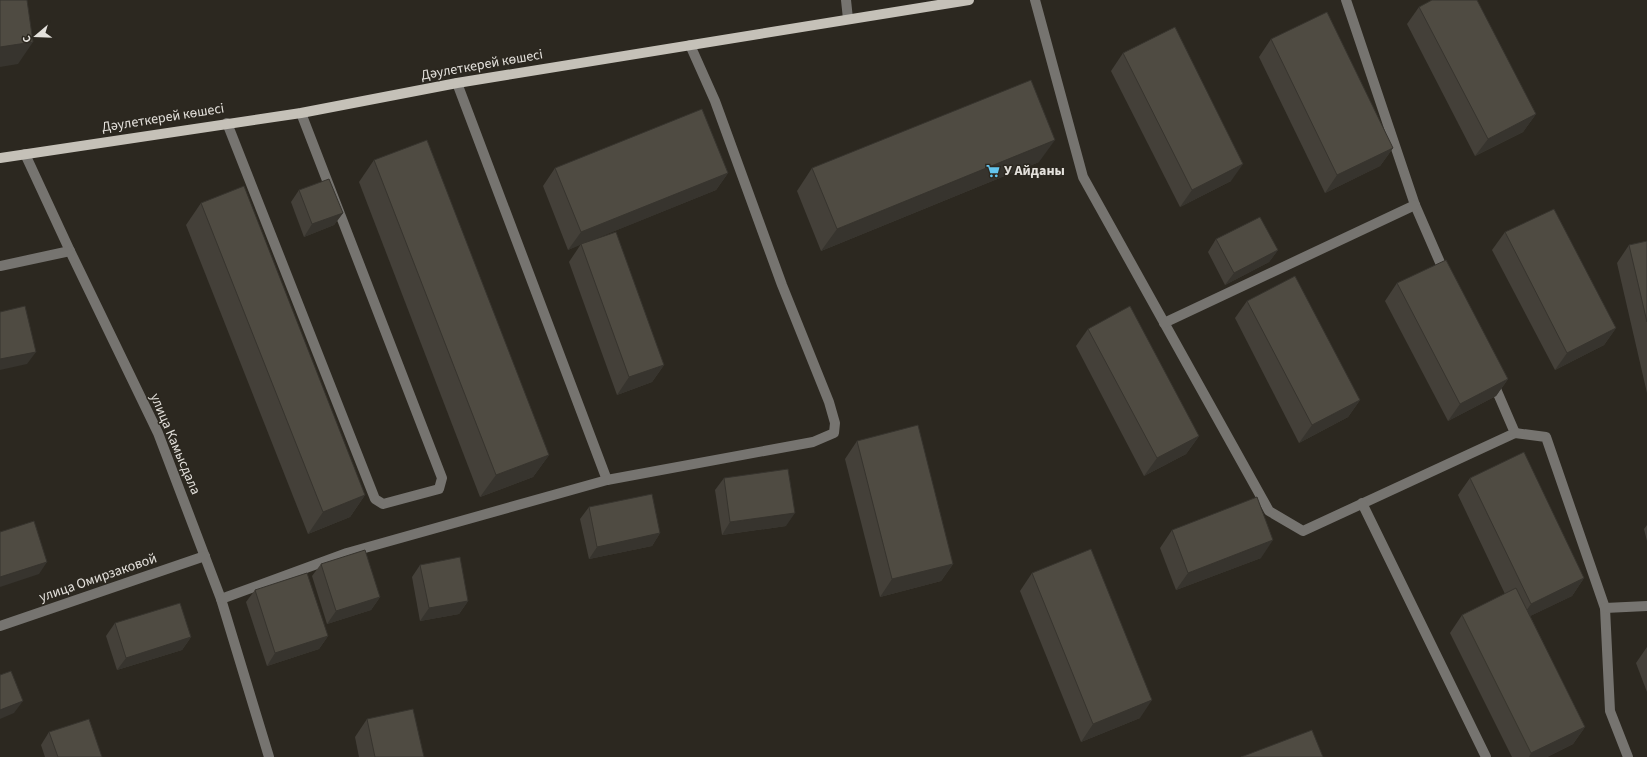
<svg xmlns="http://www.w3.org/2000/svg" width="1647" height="757" font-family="'Source Sans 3',sans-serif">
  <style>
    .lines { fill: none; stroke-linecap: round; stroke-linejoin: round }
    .minor { stroke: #767470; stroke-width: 10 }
    .major { stroke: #c5c1b8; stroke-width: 10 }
    .wall { fill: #444039 }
    .shaded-wall { fill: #37342e }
    .building { fill: #4f4b42; stroke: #37342e }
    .labels { text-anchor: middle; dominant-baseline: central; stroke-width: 3; stroke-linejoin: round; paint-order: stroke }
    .street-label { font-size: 14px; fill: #e4e1dc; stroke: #2c2820 }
    .poi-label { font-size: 14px; font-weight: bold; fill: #e4e1dc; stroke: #2c2820; text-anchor: start }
  </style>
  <rect width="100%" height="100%" fill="#2c2820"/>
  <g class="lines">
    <g class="minor">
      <path d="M846,0l2,19"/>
      <path d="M1035,0l48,177 186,334 34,20 212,-98 -22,-51"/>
      <path d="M1346,0l69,205 30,69"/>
      <path d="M457,83l150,397"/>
      <path d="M227,123l148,376 8,5 56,-15 3,-11 -141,-365"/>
      <path d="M25,154l45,97 88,182 63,166 48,158"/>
      <path d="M0,266l70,-15"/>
      <path d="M1164,323l251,-118"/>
      <path d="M1515,433l31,4 59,171 5,103 18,46"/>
      <path d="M1362,503l124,254"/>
      <path d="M221,599l126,-46 260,-73 206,-38 21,-9 1,-10 -6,-21 -47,-117 -67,-184 -25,-56"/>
      <path d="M1605,608l42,-2"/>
      <path d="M0,626l205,-70"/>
    </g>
    <path class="major" d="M0,158l301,-45 156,-30 512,-83"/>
  </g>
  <g class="wall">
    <path d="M1419,7l117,107 -13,18 -48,24 -68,-132z"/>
    <path d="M1271,39l122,109 -13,18 -55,27 -66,-136z"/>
    <path d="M1123,53l108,128 -51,26 -69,-136z"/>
    <path d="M374,160l175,295 -16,22 -53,20 -121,-315z"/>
    <path d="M1039,162l-218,89 -24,-60 15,-23z"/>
    <path d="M555,168l173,5 -12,17 -134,54 82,121 -12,17 -35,13 -48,-133 12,-18 -13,6 -25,-64z"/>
    <path d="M299,190l44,23 -9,12 -30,12 -13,-35z"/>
    <path d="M201,203l164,292 -15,22 -42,17 -122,-309z"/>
    <path d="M1505,232l111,96 -12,17 -49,25 -63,-120z"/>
    <path d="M1216,239l62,11 -9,12 -44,23 -17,-33z"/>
    <path d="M1647,241v152l-30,-130 12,-18z"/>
    <path d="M1397,283l111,96 -12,17 -48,25 -63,-120z"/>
    <path d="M1247,301l113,99 -12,17 -49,26 -64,-125z"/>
    <path d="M1088,329l111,107 -13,18 -42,22 -68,-130z"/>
    <path d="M857,441l96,123 -12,17 -61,16 -35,-138z"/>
    <path d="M724,478l62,48 -64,9 -7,-45z"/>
    <path d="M1470,478l114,100 -12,18 -42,20 55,111 -12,17 -26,13h-35l-62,-124 12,-18 43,-21 -47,-99z"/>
    <path d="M589,507l71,26 -8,13 -63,13 -9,-40z"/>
    <path d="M1647,525v16l-3,-12z"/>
    <path d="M1172,530l89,28 -85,32 -16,-42z"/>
    <path d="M321,564l59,33 -9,13 -44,14 -15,-48z"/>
    <path d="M420,565l48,36 -9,13 -39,7 -8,-44z"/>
    <path d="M1032,573l108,145 -59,24 -61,-151z"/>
    <path d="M255,590l73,46 -9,13 -52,17 -21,-64z"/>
    <path d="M115,623l76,14 -9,13 -65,20 -11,-34z"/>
    <path d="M1647,647v45l-11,-29z"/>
    <path d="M367,719l57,38h-65l-4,-20z"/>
    <path d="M49,732l53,25h-57l-4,-12z"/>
  </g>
  <g class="shaded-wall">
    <path d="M33,42l-15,22 -18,3v-20z"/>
    <path d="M1536,114l-13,18 -48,24 13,-17z"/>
    <path d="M1055,140l-16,22 -218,89 16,-22z"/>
    <path d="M1393,148l-13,18 -55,27 12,-18z"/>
    <path d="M1243,164l-12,17 -51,26 12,-17z"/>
    <path d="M728,173l-12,17 -148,60 13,-18z"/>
    <path d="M343,213l-9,12 -30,12 8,-13z"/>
    <path d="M1278,250l-9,12 -44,23 9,-12z"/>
    <path d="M1616,328l-12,17 -49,25 12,-17z"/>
    <path d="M36,352l-9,12 -27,6v-11z"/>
    <path d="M664,365l-12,17 -35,13 12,-18z"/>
    <path d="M1508,379l-12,17 -48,25 12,-17z"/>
    <path d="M1360,400l-12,17 -49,26 13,-18z"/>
    <path d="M1199,436l-13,18 -42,22 13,-18z"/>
    <path d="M549,455l-16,22 -53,20 16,-22z"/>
    <path d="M365,495l-15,22 -42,17 15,-22z"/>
    <path d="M795,513l-9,13 -64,9 8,-13z"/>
    <path d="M660,533l-8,13 -63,13 8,-12z"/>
    <path d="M1273,540l-12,18 -85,32 12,-17z"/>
    <path d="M47,562l-8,12 -39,13v-10z"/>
    <path d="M953,564l-12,17 -61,16 12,-18z"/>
    <path d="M1584,578l-12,18 -54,26 13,-18z"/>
    <path d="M380,597l-9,13 -44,14 9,-13z"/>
    <path d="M468,601l-9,13 -39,7 9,-13z"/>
    <path d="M328,636l-9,13 -52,17 8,-13z"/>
    <path d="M191,637l-9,13 -65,20 9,-12z"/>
    <path d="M1152,700l-12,18 -59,24 12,-18z"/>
    <path d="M23,701l-9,12 -14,6v-9z"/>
    <path d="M1585,727l-12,17 -26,13h-18l2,-4z"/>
  </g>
  <g class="building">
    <path d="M0,0h27l6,42 -33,5z"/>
    <path d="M1432,0h45l59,114 -48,25 -69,-132z"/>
    <path d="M1327,12l66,136 -56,27 -66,-136z"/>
    <path d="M1175,27l68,137 -51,26 -69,-137z"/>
    <path d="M1031,80l24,60 -218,89 -25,-61z"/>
    <path d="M702,109l26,64 -147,59 -26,-64z"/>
    <path d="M427,140l122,315 -53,20 -122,-315z"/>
    <path d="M329,179l14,34 -31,11 -13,-34z"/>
    <path d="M244,186l121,309 -42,17 -122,-309z"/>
    <path d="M1554,209l62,119 -49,25 -62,-121z"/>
    <path d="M1260,217l18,33 -44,23 -18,-34z"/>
    <path d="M616,232l48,133 -35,12 -48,-133z"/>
    <path d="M1647,241v81l-18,-77z"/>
    <path d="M1446,260l62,119 -48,25 -63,-121z"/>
    <path d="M1295,276l65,124 -48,25 -65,-124z"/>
    <path d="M25,306l11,46 -36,7v-47z"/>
    <path d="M1130,306l69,130 -42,22 -69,-129z"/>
    <path d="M918,425l35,139 -61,15 -35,-138z"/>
    <path d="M1524,452l60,126 -53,26 -61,-126z"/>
    <path d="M788,469l7,44 -65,9 -6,-44z"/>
    <path d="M652,494l8,39 -63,14 -8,-40z"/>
    <path d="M1257,497l16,43 -85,33 -16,-43z"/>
    <path d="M34,521l13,41 -47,15v-45z"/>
    <path d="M1091,549l61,151 -59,24 -61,-151z"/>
    <path d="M365,550l15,47 -44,14 -15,-47z"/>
    <path d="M460,557l8,44 -39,7 -9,-43z"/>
    <path d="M307,573l21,63 -53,17 -20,-63z"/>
    <path d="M1516,588l69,139 -54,26 -69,-138z"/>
    <path d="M180,603l11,34 -65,21 -11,-35z"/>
    <path d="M11,671l12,30 -23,9v-35z"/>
    <path d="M413,709l11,48h-49l-8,-38z"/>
    <path d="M89,719l13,38h-44l-9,-25z"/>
    <path d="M1312,730l11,27h-82z"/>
  </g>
  <defs>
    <g id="supermarket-bare" transform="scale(1.08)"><path d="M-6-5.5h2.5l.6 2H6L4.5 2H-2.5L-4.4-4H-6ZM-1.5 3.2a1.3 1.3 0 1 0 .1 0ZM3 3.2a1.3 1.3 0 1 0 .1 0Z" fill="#64c5ee" stroke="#2c2820" stroke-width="2.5" paint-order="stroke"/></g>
  </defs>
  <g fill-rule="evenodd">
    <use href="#supermarket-bare" x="993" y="171"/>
  </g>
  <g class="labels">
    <g class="street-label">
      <text transform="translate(482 65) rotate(-10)">Дәулеткерей көшесі</text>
      <text transform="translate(163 118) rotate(-9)">Дәулеткерей көшесі</text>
      <text transform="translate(175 444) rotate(67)">улица Камысдала</text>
      <text transform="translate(98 578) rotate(-19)">улица Омирзаковой</text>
    </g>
    <g class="poi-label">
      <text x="1004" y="171">У Айданы</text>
    </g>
  </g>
  <g transform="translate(36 36) rotate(251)" stroke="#2c2820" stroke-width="3" paint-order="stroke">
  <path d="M0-3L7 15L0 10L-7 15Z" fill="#e4e1dc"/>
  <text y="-6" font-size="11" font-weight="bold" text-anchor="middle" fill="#e4e1dc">С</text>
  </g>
</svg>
